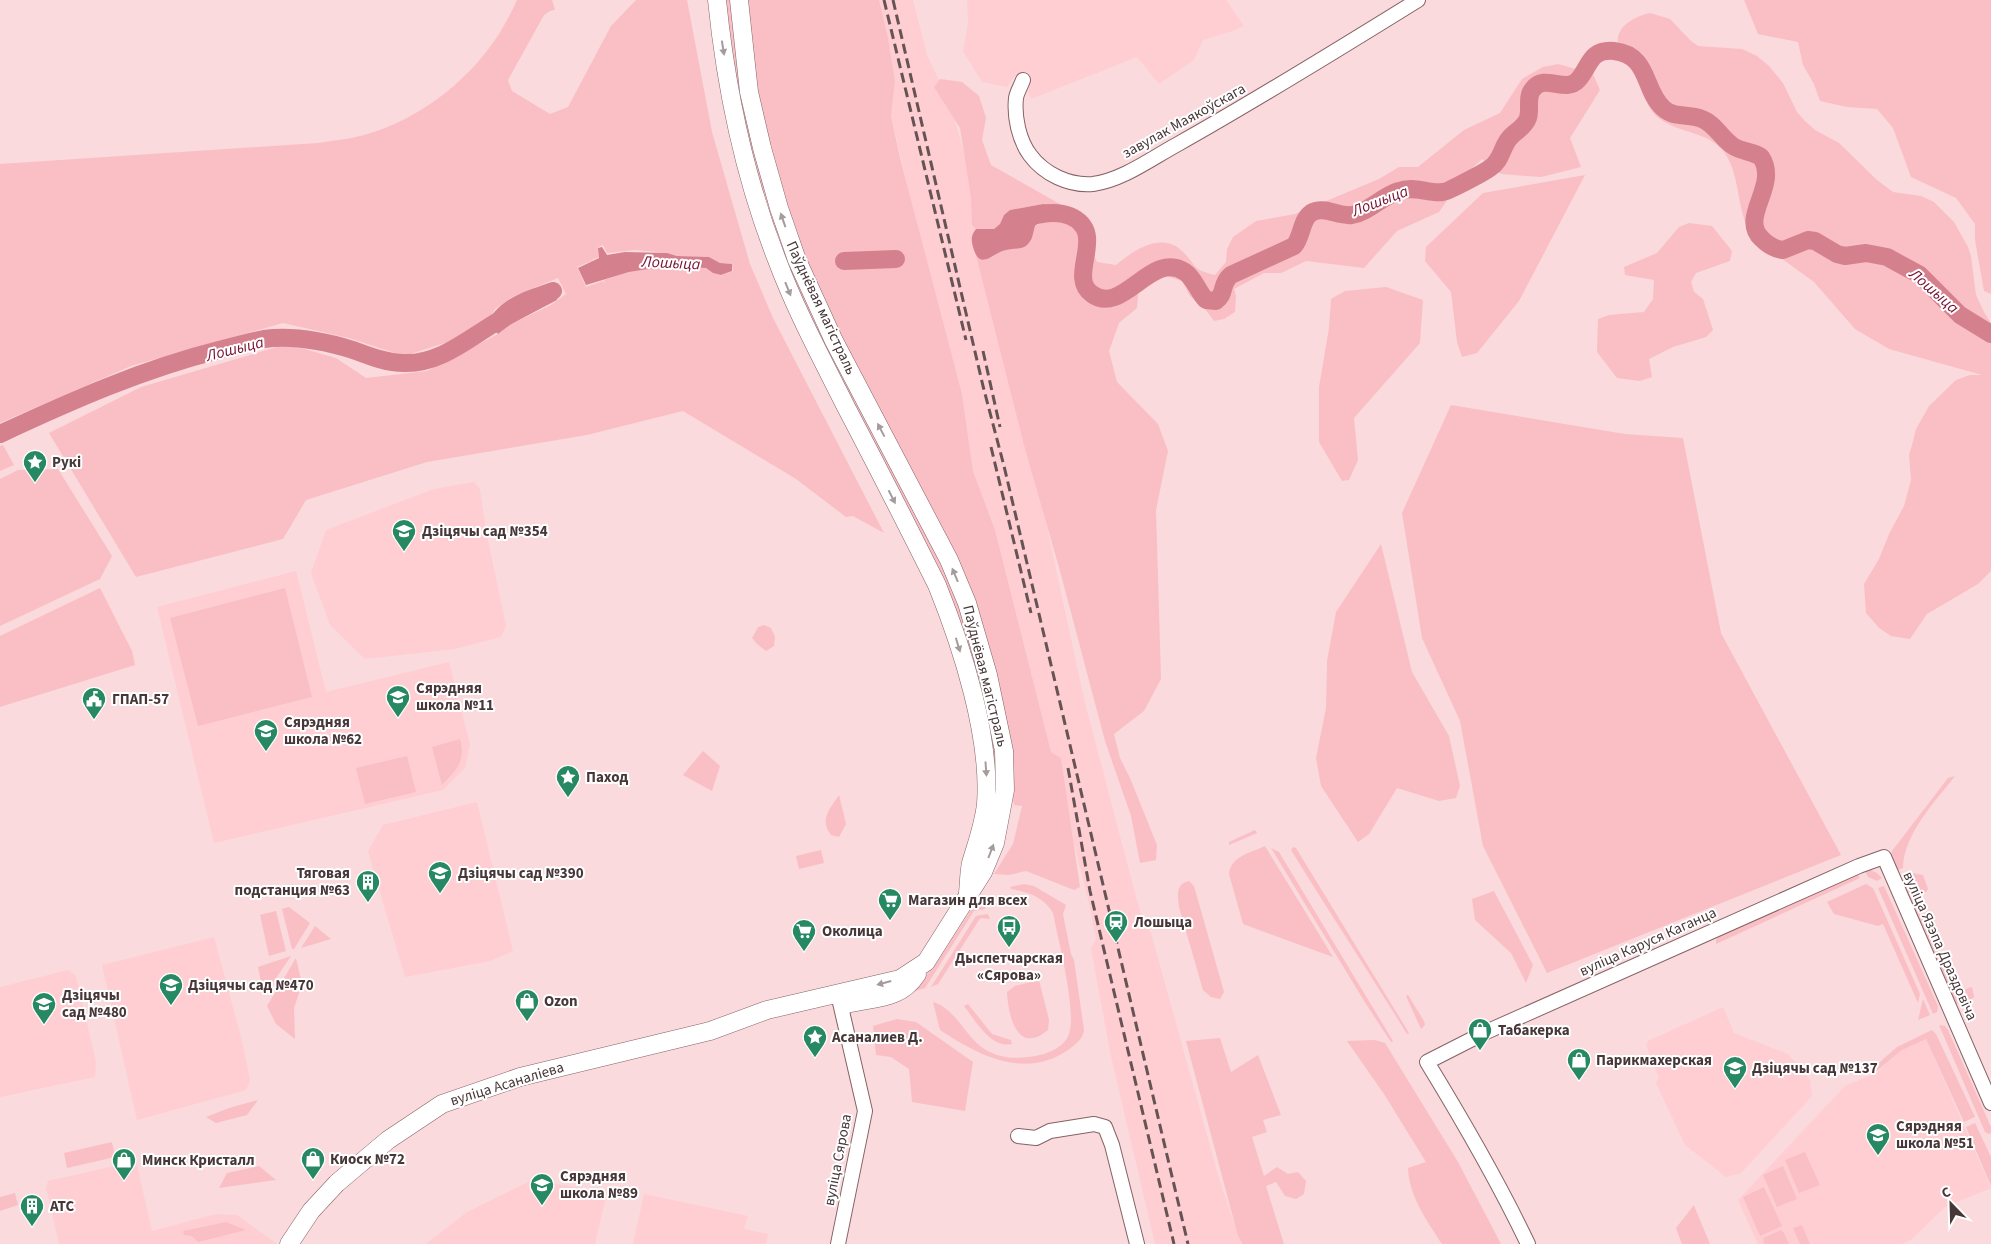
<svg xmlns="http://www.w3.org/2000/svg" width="1991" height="1244" font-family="'Source Sans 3',sans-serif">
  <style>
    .built { fill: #ffced3 }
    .green { fill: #f9bfc5; fill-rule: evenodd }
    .water { fill: #d5818d }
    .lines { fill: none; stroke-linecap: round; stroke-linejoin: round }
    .river { stroke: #d5818d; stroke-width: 18 }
    .minor-casing { stroke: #856266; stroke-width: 16 }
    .major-casing { stroke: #856266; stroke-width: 19 }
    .minor { stroke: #fff; stroke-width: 14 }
    .major { stroke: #fff; stroke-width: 18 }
    .rail { stroke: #665355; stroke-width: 3; stroke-dasharray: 10 5; stroke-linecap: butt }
    .oneway { fill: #a39b9c }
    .labels { text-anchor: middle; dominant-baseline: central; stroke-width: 4; stroke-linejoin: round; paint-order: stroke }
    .street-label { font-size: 15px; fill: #473739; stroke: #fff }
    .poi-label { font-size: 15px; font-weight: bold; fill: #473739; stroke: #fff; text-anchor: start }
    .water-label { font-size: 16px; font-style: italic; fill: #77112f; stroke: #fff }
  </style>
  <rect width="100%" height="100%" fill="#fadadd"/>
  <g class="built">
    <path d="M879,0h34l14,55 23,49 23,80 111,515 52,198 8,27 7,9 67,242 23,69h-86l-45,-192 -19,-104 5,-9 -7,-36 -21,-83 -7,-62 -10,-6 -56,-222 -22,-59 -11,-77 -42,-155 -29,-123 4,-35 -7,-43z"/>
    <path d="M967,0h259l18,26 -11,5 -30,9 -9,20 -35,24 -22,-27 -106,42 -4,-10h2l1,-7 -15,-6 -8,11 -25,-5 -19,-31 5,-28z"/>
    <path d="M474,482l6,7 6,42 20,95 -5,11 -46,12 -90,10 -35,-34 -19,-52 15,-43 108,-41z"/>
    <path d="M296,571l30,121 123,-30 21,82 -5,24 -22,22 -229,53 -57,-236z"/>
    <path d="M477,802l36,149 -23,10 -85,16 -37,-126 15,-26z"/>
    <path d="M214,937l28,104 8,39 -4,10 -109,30 -35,-155z"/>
    <path d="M68,970l8,6 20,86 -1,15 -95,20v-110z"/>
    <path d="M1723,1007l11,26 54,21 22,26 2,16 -71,77 -15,4 -41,-32 -29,-62 3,-5 -13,-33 2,-4z"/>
    <path d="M1926,1039l65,149 -46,19 -33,32 -10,5h-144l-20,-44 107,-114 31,-13 26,-23z"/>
    <path d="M136,1161l16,70 64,-17 21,1 40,29h-218l-13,-57 2,-6z"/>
    <path d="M532,1180l75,12 -12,52h-169l41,-32z"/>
    <path d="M644,1194l104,22 -4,13 24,5 -2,10h-133z"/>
  </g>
  <g class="green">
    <path d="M517,0h35l3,10 -5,1 -6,4 -36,65 4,11 38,23 18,-7 43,-81 25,-26h51l25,132 38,132 23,54 111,215 -31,-17 -7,1 -50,-38 -113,-68 -96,24 -160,27 -121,38 -23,39 -147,38 -87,-144 92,-46 146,-43 49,14 30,20 61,-7 71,-37 13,-10 40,-19 15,-11 -8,-16 -46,19 -17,12 -6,11 -38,21 -47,15 -55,-18 -66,-15 -152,43 -131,57v-259l318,-21c11,-2 23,-3 34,-5 60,-13 114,-53 147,-104 7,-11 13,-23 18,-34zM603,245l4,8 29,-3 31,3 10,3 32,1 11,6 12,1 1,7 -11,4v3l-1,-3 -8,-2 -7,-5 -38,-2 -39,6 -25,8 1,4 -2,-3 -17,6 -9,-20 16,-7v-2l1,1 5,-2 -1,-10z"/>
    <path d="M725,0h7l23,150 192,423 23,60 27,109 -1,62 -11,31 -12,-162 -192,-416 -39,-129z"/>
    <path d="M745,0h134l9,38 7,43 -4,35 9,42 62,236 11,77 22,59 56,222 10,6 19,129 -6,3 -48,-19 -17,4 -15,-1 19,-30 9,-38 -8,-1 -3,-20 2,-25 -4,-27 -16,-71 -184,-390 -28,-84 -20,-74z"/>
    <path d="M1744,0h247v294l-7,-3 -9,-51v-16l-19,-26 -45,-21 -18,-49 -16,-19 -30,-2 -27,-6 -6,-17 -11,-19 -5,-23 -40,-8z"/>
    <path d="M1650,13l20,6 21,22 7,5 44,3 15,7 12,10 14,17 14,29 8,9 10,9 24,13 38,37 16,12 28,4 13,6 20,20 14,25 3,9 5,39 8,17 7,11v248l-13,13 -51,30 -17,25 -19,-3 -12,-8 -13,-15 -2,-29 15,-25 10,-25 15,-28 7,-26 -2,-25 3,-10 4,-16 13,-23 27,-26 14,-5h12l-93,-26 -34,-20 -41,-47 -58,-42c-22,-25 -13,-62 -32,-88 -16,-21 -44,-18 -64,-33 -13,-9 -17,-28 -24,-42 -4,-11 -16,-21 -18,-33 -3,-18 18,-28 32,-31z"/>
    <path d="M1558,64l35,10 7,16 -30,48 11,29 -40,10 -40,-3 -19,-15 -18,17 -25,36 -42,19 -33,37 -58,-7 -25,12h-17l-30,16 2,7 -1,16 -11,7 -10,2 -9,-12 -15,-13 -8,-15 -28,-9 -15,14 -2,22 -18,15 -10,28 8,31 41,42 10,27 -12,59 5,169 -17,32 -30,23 6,24 10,20 27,67 -1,15 -16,3 -9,-47 -26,-75 -45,-170 -36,-126 -48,-190 5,4 4,1 20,-10 20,-4 5,-5 5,-15 12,-6 5,-10 -9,-6 -33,6 -6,5 -4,9 -6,5h-18l-4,-4 -1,-28 -11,-69 -26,-41 6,-8 22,3 17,14 7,22 -4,22 9,25 69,39 19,22 18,36 19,3c17,-14 45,-34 66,-14 16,15 8,18 33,24l11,-13 1,-13 6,-12 23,-16 39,-7 84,-35 20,-12h19l46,-37 36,-17 22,-34 21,-12z"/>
    <path d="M1585,175l-66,126 -42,52 -15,4 -5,-15 -6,-50 -26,-31 1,-14 57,-54z"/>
    <path d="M1689,223l23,3 20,25 -2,10 -34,12 -5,9 3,10 9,7 10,31 -7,7 -33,10 -24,12 3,18 -12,4 -23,-3 -20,-26 1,-33 11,-4 35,-3 9,-13 1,-19 -29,-5 -1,-8 33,-14 22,-26z"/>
    <path d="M1386,287l37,13 -3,43 -66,75 4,42 -9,20 -7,1 -23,-39v-55l10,-59 2,-29 14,-8z"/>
    <path d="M1451,405l174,29 58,4 38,195 120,222 -294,118 -64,-127 -23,-125 -38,-83 -20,-125z"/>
    <path d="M3,445l11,20 -14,6v-25z"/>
    <path d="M58,469l54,87 -12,23 -100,47v-147l18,-9z"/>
    <path d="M1381,544l31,128 37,64 11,50 -4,12 -17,3 -42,-13 -28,46 -11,8 -37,-56 -5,-28 10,-50 1,-47 9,-49z"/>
    <path d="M100,588l32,63 3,14 -135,42v-71z"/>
    <path d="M285,588l27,109 -114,29 -28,-108z"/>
    <path d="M764,625l7,3 4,9 -1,9 -8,5 -9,-7 -5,-6 6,-11z"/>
    <path d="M460,739c6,23 -3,30 -18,46l-10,-38z"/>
    <path d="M703,751l17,15 -8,25 -29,-16z"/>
    <path d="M407,756l9,36 -51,12 -9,-36z"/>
    <path d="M1955,776c-20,26 -51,57 -52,92l-7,3 -6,-13 2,-7 56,-73z"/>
    <path d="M839,795l7,29 -7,13 -8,-2c-12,-16 -1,-26 8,-40z"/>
    <path d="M1255,830l2,3 -28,12v-3z"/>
    <path d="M1265,846l68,111 -90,-33 -14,-50c2,-18 21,-21 36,-28z"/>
    <path d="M1293,847l3,1 113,185 -2,1c-38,-62 -78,-122 -116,-184z"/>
    <path d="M1271,848l8,4 114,189 -2,1 -25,-38z"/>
    <path d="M821,850l3,13 -25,6 -3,-13z"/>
    <path d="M1871,870l6,3 5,5 -5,3 -9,-4 -3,-6z"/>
    <path d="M1857,873l3,5 -144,66v-5l4,-3z"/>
    <path d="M1912,873l11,2 5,14 -2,3 -6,3z"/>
    <path d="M1902,877l5,2 55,124 -8,1 -55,-125z"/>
    <path d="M1189,881l5,5 30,106 -4,7 -9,-2 -8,-7 -24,-83c-1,-11 -4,-23 10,-26z"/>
    <path d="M1024,884l10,2 32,19 -3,9 8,40 3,6 10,70c-1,9 -9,15 -16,20 -44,30 -90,5 -128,-20l-7,-28c25,8 32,36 53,48 15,9 32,9 49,6 12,-2 29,-8 34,-22 8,-22 -11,-95 -16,-121 -9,-16 -25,-21 -42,-24l-1,-2z"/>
    <path d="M1866,884l7,4 47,106 -2,9 -35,-79 -5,2 -44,-12 -7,-12z"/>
    <path d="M1884,886l54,120 -1,6 -4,2 -55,-126z"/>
    <path d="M1494,891l39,74 -7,18 -15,-30 -36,-33 -3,-21z"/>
    <path d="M986,906l-1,3 -11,2 -49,77 -10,3 -2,-2 21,-22 37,-57 5,-3z"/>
    <path d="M289,907l21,16 -16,26h-2l-10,-40z"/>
    <path d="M276,911l10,40 -17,5 -9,-41z"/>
    <path d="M988,914l2,5 -9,-1 -2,2 -41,64 -7,3 45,-71z"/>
    <path d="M315,926l16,13 -30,9z"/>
    <path d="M291,956l-27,40 -6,-29z"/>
    <path d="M296,958l6,26 -8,24 1,31 -19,-15 -9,-18z"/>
    <path d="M1039,980l10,40 -1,10c-31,26 -40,-15 -41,-38l8,-6z"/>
    <path d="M1972,987l2,10 -5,4 -2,-1 -4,-10z"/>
    <path d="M1408,995l16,26 1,4 -4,4 -15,-33z"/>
    <path d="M1923,999l7,16 -12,5z"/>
    <path d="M968,1004l24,30 19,6 1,4c-21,5 -37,-24 -48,-38z"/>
    <path d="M897,1019l19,3 57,40 -8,49 -53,-9 -3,-33 -18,-12 -15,-2 -3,-29z"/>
    <path d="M1939,1025l6,1 3,4 43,97v6l-2,1 -4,-2z"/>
    <path d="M1932,1030l4,4 39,83 -11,5 -38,-83 -24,11 -29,24 -1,-5 25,-22z"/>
    <path d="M1220,1038l11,34 27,-17 23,60 -18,5 4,12 -15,5 12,39 13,-9 11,7 10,-2 8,9 -2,13 -8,5 -11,-3 -9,-14 -10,4 18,58h-42l-4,-8 -52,-195z"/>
    <path d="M1375,1040l10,3 73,119 43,82h-59c-15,-23 -33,-48 -34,-76l18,-6 -42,-68 -37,-53z"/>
    <path d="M258,1100l-11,15 -31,8 -10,-6 23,-9z"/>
    <path d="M1975,1123l16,34v29l-25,-59z"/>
    <path d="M112,1142l3,15 -48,11 -3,-15z"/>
    <path d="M1805,1152l15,33 -21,8 -14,-33z"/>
    <path d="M259,1166l17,14 -57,8 8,-15z"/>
    <path d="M1783,1166l14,33 -20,8 -14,-32z"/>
    <path d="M1764,1187l18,39 -22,10 -17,-39z"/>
    <path d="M15,1193l3,12 -18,6v-14z"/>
    <path d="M1694,1205l1,3 15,36h-28l-6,-16z"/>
    <path d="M226,1222l20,8 -48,12 -6,-6 -8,-1 -1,-4z"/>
    <path d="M1802,1225l8,19h-10l-7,-16z"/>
    <path d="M1781,1230l3,3 5,11h-25l-1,-6z"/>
  </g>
  <g class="water">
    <path d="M1043,204l7,1 2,5c-4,14 -9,9 -17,16 -2,6 -2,13 -7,18 -5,6 -15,4 -22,6 -14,3 -26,22 -33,-3 -2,-7 -2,-12 3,-18h18l6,-5 4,-9 6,-5z"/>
    <path d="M602,247l5,8 18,-3 42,1 10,3 32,1 11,6 12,1v7l-11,4 -8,-2 -7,-5 -38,-2 -39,6 -43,13 -8,-17 21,-10 -1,-10z"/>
    <path d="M549,283l8,17 -46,24 -13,10 -8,-8 -1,-6c12,-22 37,-29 60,-37z"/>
  </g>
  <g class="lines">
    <g class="river">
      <path d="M1029,217c13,-4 29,-6 41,-1 39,17 -4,60 22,78 30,23 60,-45 93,-22 10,7 13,20 21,28l10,1c10,-7 4,-17 15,-26l63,-29c8,-9 7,-26 17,-33 13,-8 27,4 41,2 17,-3 30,-19 47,-24 15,-6 29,3 44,1 4,0 42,-20 47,-24 11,-7 11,-18 18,-28 6,-9 16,-11 20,-22 3,-10 -2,-21 5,-29 12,-16 32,5 45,-9 12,-13 11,-31 36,-29 36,4 29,39 49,57 11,11 27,5 39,11 13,5 20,20 31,27 9,6 19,5 28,11 19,29 -23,60 1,82 6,6 12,10 21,11l25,-10 7,1 22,13 8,2 21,-3 21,4 33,18 40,40 31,19"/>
      <path d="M844,261l52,-2"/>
      <path d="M0,434c71,-33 143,-65 219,-84 15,-4 30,-8 45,-11 30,-4 60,2 89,11 16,6 34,13 51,13 33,1 59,-20 86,-37 20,-12 42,-23 63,-35"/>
    </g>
    <g class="minor-casing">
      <g id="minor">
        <path d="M1023,80c-2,6 -6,12 -7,18 -2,19 3,42 14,57 14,19 39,31 63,29 30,-4 59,-26 85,-40 82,-46 161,-95 240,-144"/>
        <path d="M838,994l27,117 -27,133"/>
        <path d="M1018,1136l18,2 14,-7 44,-7 11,3 7,18 25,99"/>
        <path d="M1528,1244c-30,-63 -65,-123 -101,-182l59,-30 373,-166 25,-9 107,246"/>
      </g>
    </g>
    <g class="major-casing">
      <g id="major">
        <path d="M717,0c9,89 27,176 60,260 19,51 45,99 69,147 31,59 61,118 91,178 25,62 54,152 49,219 -2,20 -9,39 -15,59 -2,9 -2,20 -3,30"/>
        <path d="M847,1004c29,-7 53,-4 70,-30"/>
        <path d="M289,1244l22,-33 26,-28 51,-43 54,-36 78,-27 190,-46 57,-21 133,-31 26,-17 57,-90 12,-29 10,-53 -1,-39 -16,-76 -21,-72 -18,-43 -115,-219 -37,-81 -18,-52 -17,-60 -13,-56 -10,-92"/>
      </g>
    </g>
    <use href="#minor" class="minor"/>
    <use href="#major" class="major"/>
    <g class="rail">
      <path d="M884,0l82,340"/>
      <path d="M893,0l90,386 21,80 184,778"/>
      <path d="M983,351l17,76"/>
      <path d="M991,447l40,166"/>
      <path d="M1068,768l22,123 84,353"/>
    </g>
  </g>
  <defs><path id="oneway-solid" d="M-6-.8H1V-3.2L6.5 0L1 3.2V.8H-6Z" transform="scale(1.25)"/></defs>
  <g class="oneway">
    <use href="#oneway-solid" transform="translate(723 48) rotate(81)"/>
    <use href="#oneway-solid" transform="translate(783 220) rotate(-109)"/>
    <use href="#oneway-solid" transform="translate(788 289) rotate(68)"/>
    <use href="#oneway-solid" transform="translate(881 430) rotate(-118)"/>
    <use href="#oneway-solid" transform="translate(892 497) rotate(63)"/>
    <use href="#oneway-solid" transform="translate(955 575) rotate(-113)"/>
    <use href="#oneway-solid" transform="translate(958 645) rotate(73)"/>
    <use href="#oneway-solid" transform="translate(986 769) rotate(86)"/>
    <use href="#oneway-solid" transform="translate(991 851) rotate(-69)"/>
    <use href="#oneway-solid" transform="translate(884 983) rotate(165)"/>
  </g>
  <defs>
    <g id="sight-pin" transform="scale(1.25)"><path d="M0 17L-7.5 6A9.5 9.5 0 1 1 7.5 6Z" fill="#278963" stroke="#fff"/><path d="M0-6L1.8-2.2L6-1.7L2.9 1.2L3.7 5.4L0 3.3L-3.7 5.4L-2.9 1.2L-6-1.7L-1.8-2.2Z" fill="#fff"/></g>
    <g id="school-pin" transform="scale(1.25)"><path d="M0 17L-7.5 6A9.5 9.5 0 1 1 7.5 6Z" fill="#278963" stroke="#fff"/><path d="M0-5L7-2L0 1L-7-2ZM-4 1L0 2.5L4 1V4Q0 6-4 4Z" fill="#fff"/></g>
    <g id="civic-pin" transform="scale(1.25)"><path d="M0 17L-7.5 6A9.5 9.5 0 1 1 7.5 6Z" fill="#278963" stroke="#fff"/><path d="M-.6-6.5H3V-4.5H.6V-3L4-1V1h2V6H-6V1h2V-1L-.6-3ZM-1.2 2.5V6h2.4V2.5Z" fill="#fff"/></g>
    <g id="building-pin" transform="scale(1.25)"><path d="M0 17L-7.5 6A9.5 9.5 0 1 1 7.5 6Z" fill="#278963" stroke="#fff"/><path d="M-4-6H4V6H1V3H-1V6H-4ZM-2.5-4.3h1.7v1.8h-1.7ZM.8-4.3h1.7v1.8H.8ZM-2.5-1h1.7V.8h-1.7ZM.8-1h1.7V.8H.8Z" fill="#fff"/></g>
    <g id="supermarket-pin" transform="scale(1.25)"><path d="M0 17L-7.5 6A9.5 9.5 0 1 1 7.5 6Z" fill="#278963" stroke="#fff"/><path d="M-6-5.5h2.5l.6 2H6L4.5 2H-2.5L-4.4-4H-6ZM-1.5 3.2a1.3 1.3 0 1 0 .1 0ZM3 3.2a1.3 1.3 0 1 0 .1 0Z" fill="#fff"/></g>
    <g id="station-pin" transform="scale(1.25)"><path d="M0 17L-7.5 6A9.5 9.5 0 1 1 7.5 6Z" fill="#278963" stroke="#fff"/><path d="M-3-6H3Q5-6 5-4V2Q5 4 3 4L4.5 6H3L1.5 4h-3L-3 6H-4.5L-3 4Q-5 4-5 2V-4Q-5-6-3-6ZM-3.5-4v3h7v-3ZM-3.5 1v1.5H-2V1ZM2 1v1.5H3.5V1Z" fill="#fff"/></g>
    <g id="bus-pin" transform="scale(1.25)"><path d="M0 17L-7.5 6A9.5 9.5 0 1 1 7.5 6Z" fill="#278963" stroke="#fff"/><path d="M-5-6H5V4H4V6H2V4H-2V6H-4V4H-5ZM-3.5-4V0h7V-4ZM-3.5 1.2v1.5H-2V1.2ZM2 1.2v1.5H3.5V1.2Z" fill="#fff"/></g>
    <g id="shop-pin" transform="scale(1.25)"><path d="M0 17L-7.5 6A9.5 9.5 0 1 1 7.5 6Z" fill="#278963" stroke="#fff"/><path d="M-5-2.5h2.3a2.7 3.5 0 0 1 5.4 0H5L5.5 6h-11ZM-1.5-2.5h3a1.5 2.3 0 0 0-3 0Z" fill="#fff"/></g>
  </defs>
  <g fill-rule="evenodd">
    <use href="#sight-pin" x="35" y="462"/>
    <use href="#school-pin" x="404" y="531"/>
    <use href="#school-pin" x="398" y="697"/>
    <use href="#civic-pin" x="94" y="699"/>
    <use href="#school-pin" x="266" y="731"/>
    <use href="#sight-pin" x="568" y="777"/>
    <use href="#school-pin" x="440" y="873"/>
    <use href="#building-pin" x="368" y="882"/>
    <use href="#supermarket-pin" x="890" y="900"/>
    <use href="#station-pin" x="1116" y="922"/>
    <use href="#bus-pin" x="1009" y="927"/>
    <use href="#supermarket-pin" x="804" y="931"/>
    <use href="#school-pin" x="171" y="985"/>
    <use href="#shop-pin" x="527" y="1001"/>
    <use href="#school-pin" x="44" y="1004"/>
    <use href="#shop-pin" x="1480" y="1030"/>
    <use href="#sight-pin" x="815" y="1037"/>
    <use href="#shop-pin" x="1579" y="1060"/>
    <use href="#school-pin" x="1735" y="1068"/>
    <use href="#school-pin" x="1878" y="1135"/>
    <use href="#shop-pin" x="313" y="1159"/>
    <use href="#shop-pin" x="124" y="1160"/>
    <use href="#school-pin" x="542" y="1185"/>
    <use href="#building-pin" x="32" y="1206"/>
  </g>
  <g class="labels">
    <g class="street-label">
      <text transform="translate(1184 121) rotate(-29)">завулак Маякоўскага</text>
      <text transform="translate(821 308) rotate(65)">Паўднёвая магістраль</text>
      <text transform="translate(985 676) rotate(76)">Паўднёвая магістраль</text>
      <text transform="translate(1648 942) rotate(-24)">вуліца Каруся Каганца</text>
      <text transform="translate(1940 946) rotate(66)">вуліца Язэпа Драздовіча</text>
      <text transform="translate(507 1084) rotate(-17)">вуліца Асаналіева</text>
      <text transform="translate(838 1160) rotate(-79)">вуліца Сярова</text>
    </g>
    <g class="poi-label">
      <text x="52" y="462">Рукі</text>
      <text x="422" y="531">Дзіцячы сад №354</text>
      <text x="416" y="688">Сярэдняя<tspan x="416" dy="17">школа №11</tspan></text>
      <text x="112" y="699">ГПАП-57</text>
      <text x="284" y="722">Сярэдняя<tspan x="284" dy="17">школа №62</tspan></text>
      <text x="586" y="777">Паход</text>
      <text x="350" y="873" text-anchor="end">Тяговая<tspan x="350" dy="17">подстанция №63</tspan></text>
      <text x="458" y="873">Дзіцячы сад №390</text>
      <text x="908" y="900">Магазин для всех</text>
      <text x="1134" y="922">Лошыца</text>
      <text x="822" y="931">Околица</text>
      <text x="1009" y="958" text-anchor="middle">Дыспетчарская<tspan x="1009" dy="17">«Сярова»</tspan></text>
      <text x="188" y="985">Дзіцячы сад №470</text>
      <text x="62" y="995">Дзіцячы<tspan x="62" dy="17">сад №480</tspan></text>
      <text x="544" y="1001">Ozon</text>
      <text x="1498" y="1030">Табакерка</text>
      <text x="832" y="1037">Асаналиев Д.</text>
      <text x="1596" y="1060">Парикмахерская</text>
      <text x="1752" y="1068">Дзіцячы сад №137</text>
      <text x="1896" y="1126">Сярэдняя<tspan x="1896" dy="17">школа №51</tspan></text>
      <text x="330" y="1159">Киоск №72</text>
      <text x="142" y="1160">Минск Кристалл</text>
      <text x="560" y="1176">Сярэдняя<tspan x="560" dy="17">школа №89</tspan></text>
      <text x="50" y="1206">АТС</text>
    </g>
    <g class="water-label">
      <text transform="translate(1380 201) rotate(-21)">Лошыца</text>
      <text transform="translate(671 263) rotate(3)">Лошыца</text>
      <text transform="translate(1934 291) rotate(41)">Лошыца</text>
      <text transform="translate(235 349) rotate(-14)">Лошыца</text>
    </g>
  </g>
  <g transform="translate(1951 1204) rotate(337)" stroke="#ffffff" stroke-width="4" paint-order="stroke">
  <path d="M0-4L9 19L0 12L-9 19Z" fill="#473739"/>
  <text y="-8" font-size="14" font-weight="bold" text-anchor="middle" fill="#473739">С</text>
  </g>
</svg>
